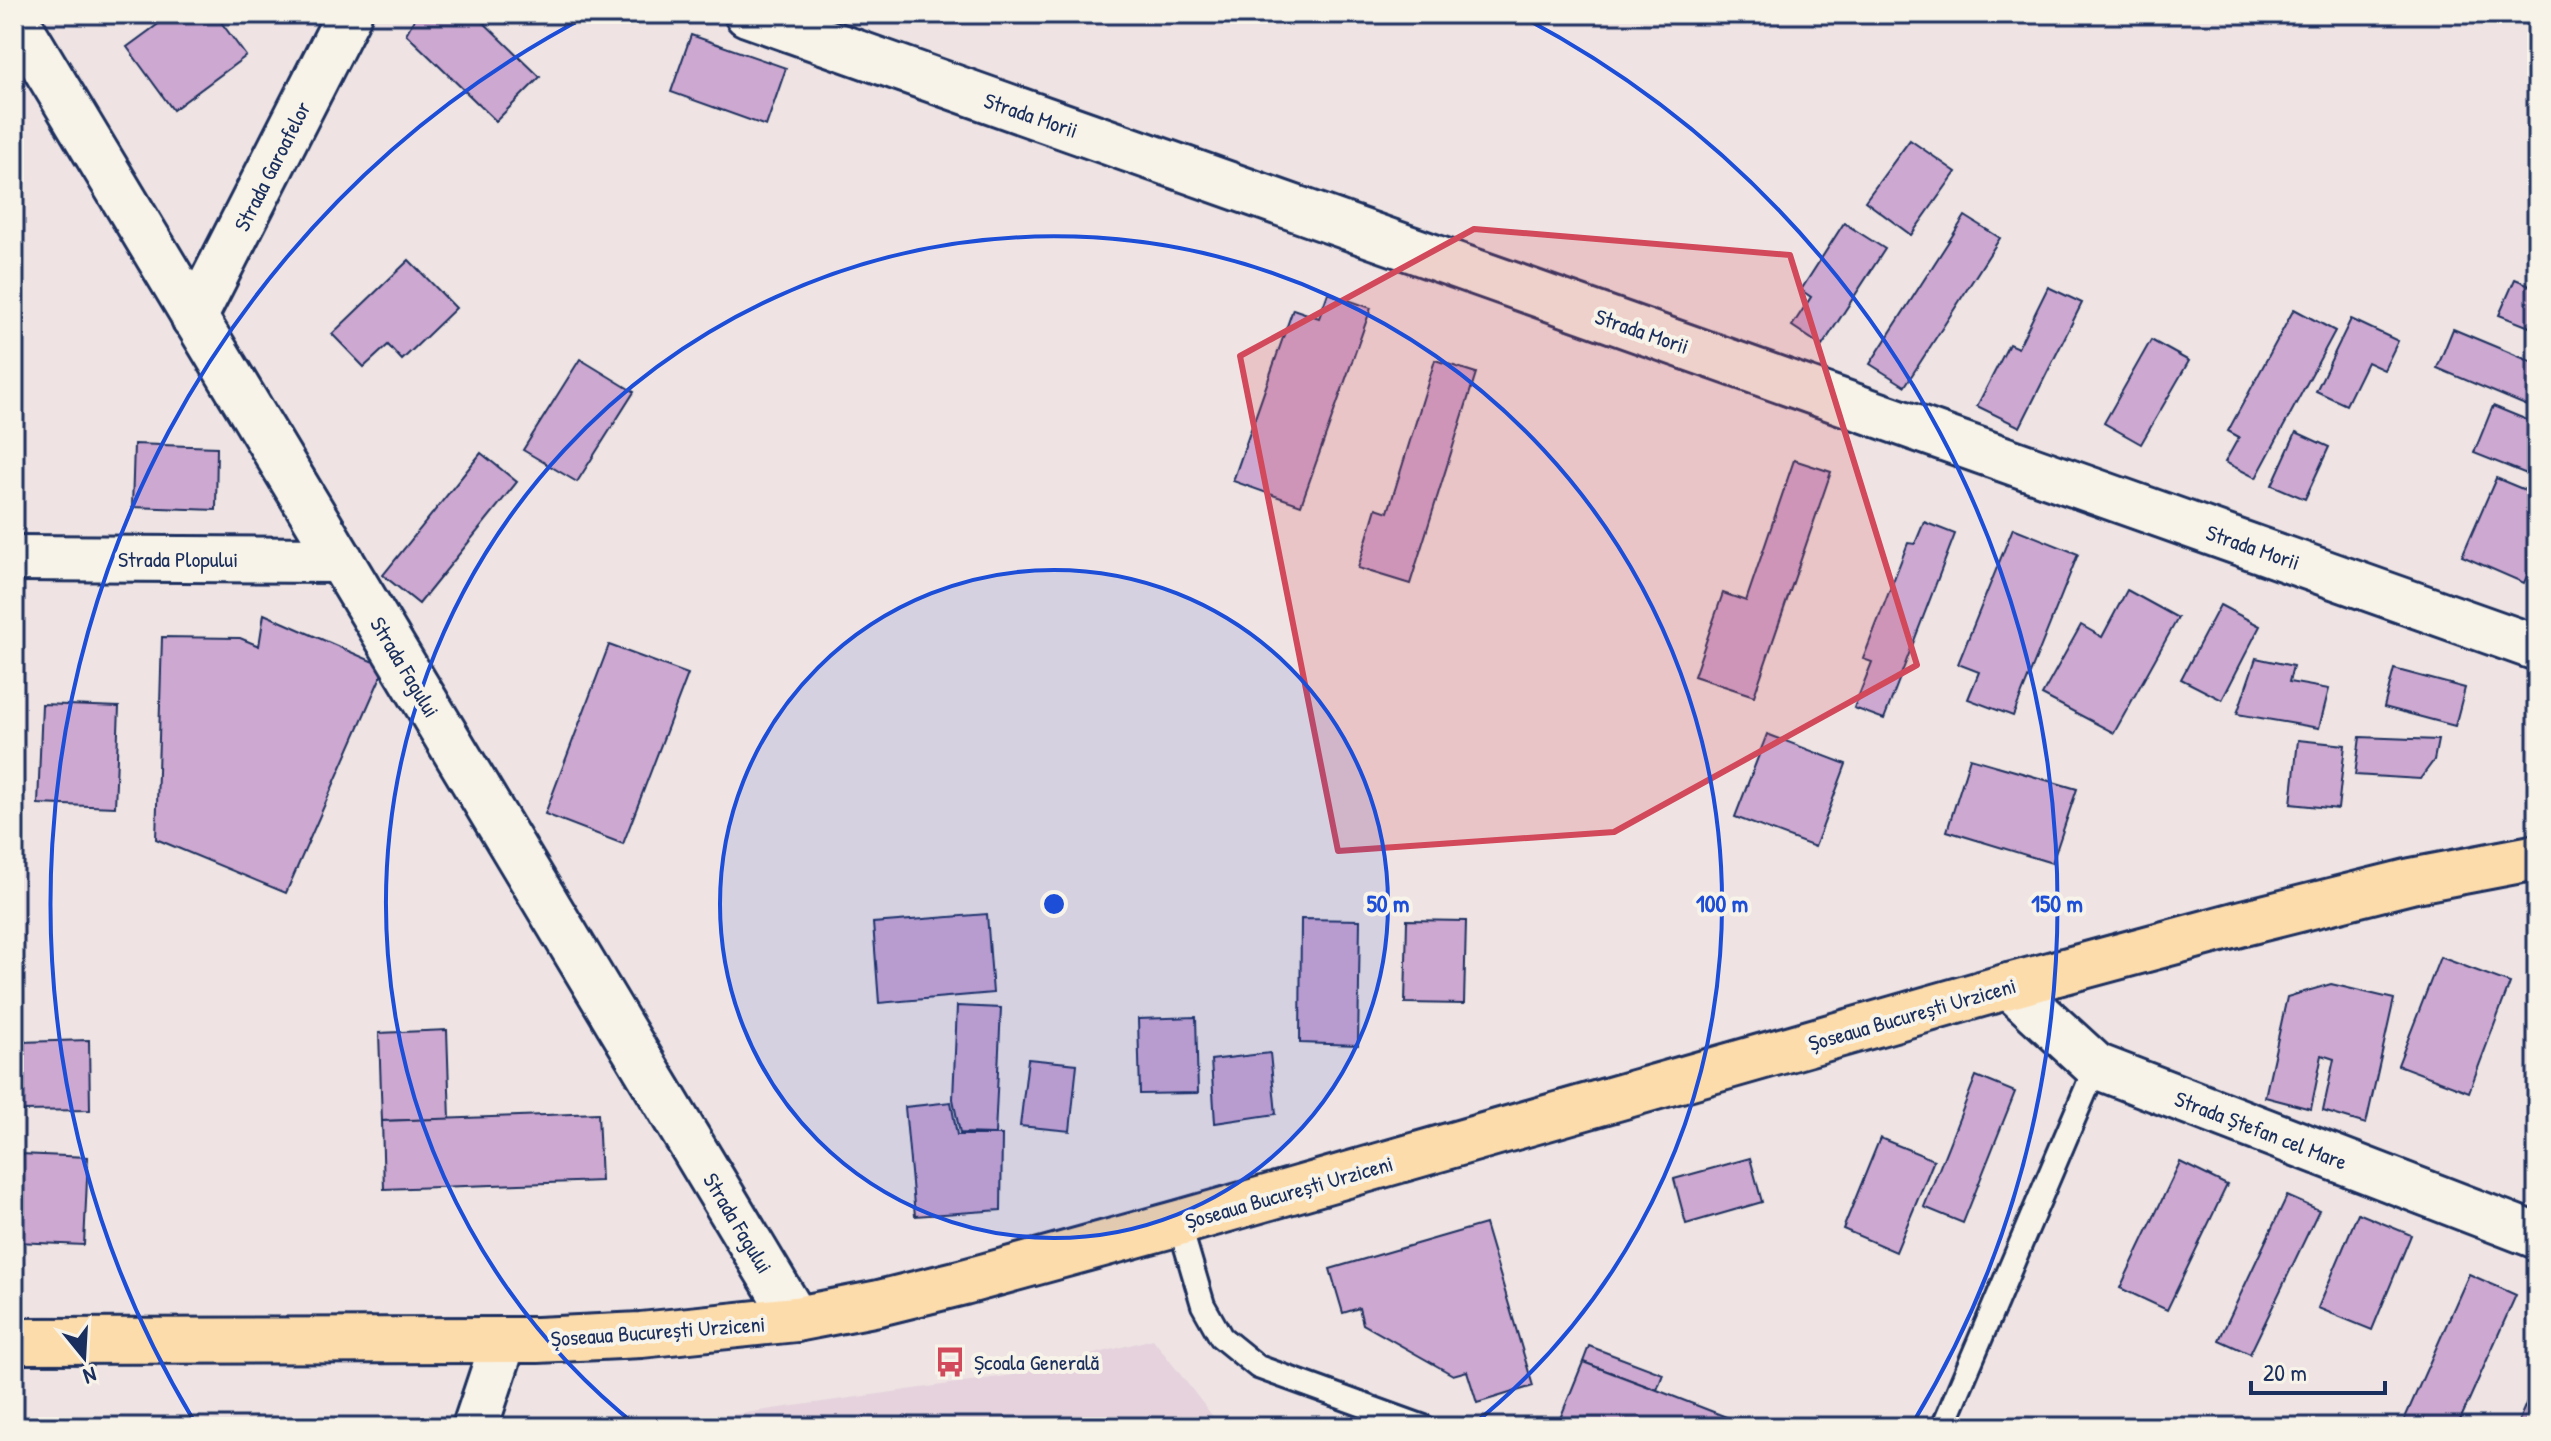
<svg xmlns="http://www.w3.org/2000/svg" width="2551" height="1441" font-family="'Patrick Hand',sans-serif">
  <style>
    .built { fill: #e5d2dd }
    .building { fill: #cda8d0; stroke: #1b2f5e; stroke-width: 2 }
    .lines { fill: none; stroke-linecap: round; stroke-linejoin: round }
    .lane-casing { stroke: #1b2f5e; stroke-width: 28 }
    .street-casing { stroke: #1b2f5e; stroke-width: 50 }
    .highway-casing { stroke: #1b2f5e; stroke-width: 50 }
    .lane { stroke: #f7f3e8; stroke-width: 22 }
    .street { stroke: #f7f3e8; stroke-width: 44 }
    .highway { stroke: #fddcac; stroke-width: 44 }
    .marked { fill: #d1495b; fill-opacity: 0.2; stroke: #d1495b; stroke-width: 6; stroke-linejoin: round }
    .ring { fill: none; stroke: #1d4ed8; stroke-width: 4 }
    .labels { text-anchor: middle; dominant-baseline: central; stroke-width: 8; stroke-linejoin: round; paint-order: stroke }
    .street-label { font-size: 22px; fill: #1b2f5e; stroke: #f7f3e8 }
    .poi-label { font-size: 22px; fill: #1b2f5e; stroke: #f7f3e8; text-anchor: start }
    .centre { fill: #1d4ed8; stroke: #f7f3e8; stroke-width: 4 }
    .ring-label { font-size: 24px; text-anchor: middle; font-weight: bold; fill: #1d4ed8; stroke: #f7f3e8; stroke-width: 8; stroke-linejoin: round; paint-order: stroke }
  </style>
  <rect width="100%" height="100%" fill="#efe4e3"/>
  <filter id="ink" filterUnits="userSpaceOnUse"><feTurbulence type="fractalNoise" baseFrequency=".0125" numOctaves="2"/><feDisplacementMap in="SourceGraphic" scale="16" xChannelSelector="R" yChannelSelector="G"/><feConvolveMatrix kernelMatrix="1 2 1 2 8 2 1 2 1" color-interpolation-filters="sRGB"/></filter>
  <g filter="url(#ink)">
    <path class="built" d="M1153,1339l68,88h-575l367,-52z"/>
    <g class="building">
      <path d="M172,14h43l31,42 -73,54 -46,-63z"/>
      <path d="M417,14h58l65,63 -44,44 -90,-87z"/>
      <path d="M691,35l95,33 -20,58 -95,-34z"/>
      <path d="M1910,140l46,32 -45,63 -46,-34z"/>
      <path d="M1965,216l35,22 -95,148 -35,-22z"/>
      <path d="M1844,223l41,26 -63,97 -30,-20 19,-29 -10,-7z"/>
      <path d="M409,260l47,48 -54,52 -14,-15 -24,22 -32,-33z"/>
      <path d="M2515,279l22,9v42l-38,-15z"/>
      <path d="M2048,287l34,16 -62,124 -43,-21 32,-62 9,4z"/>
      <path d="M1328,293l43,15 -70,197 -68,-24 60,-172 26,9z"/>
      <path d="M2294,309l41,22 -79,147 -31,-16 14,-25 -11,-6z"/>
      <path d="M2351,319l47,22 -14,29 -17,-8 -21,43 -30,-14z"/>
      <path d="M2453,329l84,35v46l-100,-42z"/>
      <path d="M2151,340l38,21 -48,83 -37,-21z"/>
      <path d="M580,359l54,33 -57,90 -54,-32z"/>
      <path d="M1435,360l41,13 -66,211 -52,-16 18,-60 12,4z"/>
      <path d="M2493,406l44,18v54l-63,-25z"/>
      <path d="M2296,432l33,15 -24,52 -33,-14z"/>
      <path d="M134,444l83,3 -1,63 -84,-3z"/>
      <path d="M481,453l36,29 -98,122 -36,-29z"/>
      <path d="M1794,460l37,12 -77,224 -60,-20 29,-83 23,8z"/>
      <path d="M2496,478l41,17v58l-13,30 -62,-27z"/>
      <path d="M1924,522l31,12 -71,185 -30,-11 18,-46 -9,-3 45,-116 7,1z"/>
      <path d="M2013,528l65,26 -65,162 -45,-17 11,-27 -21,-8z"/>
      <path d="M2127,590l51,28 -64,115 -72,-38 39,-70 21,12z"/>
      <path d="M2220,605l40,21 -38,74 -41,-21z"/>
      <path d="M264,614l121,53 -99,226 -130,-54 6,-202 78,1 19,8z"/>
      <path d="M609,645l79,29 -65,170 -78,-30z"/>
      <path d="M2256,658l37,8 -4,16 40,7 -10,39 -82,-14z"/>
      <path d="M2394,669l71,19 -10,38 -71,-19z"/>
      <path d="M42,704l77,3 -4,100 -77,-3z"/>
      <path d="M1767,734l79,30 -31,83 -80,-30z"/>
      <path d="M2360,737l78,3 -4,20 -14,19 -65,-4z"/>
      <path d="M2298,740l47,5 -7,64 -47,-5z"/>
      <path d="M1970,758l107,31 -25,74 -105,-32z"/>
      <path d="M987,914l6,79 -114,10 -6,-80z"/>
      <path d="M1301,919l59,1 -2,125 -58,-2z"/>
      <path d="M1407,920l59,1 -2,83 -59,-1z"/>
      <path d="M2440,957l70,26 -41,109 -71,-27z"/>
      <path d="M2331,984l63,15 -28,125 -43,-13 11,-52 -12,-4 -11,54 -46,-12 22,-100z"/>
      <path d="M957,1006l44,2 -6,126 -35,-1 -7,-34z"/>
      <path d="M1196,1017l2,76 -58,1 -2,-75z"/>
      <path d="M447,1030l3,89 -68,2 -3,-88z"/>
      <path d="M89,1040l1,70 -69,1 -1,-69z"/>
      <path d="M1270,1053l6,61 -61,9 -4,-63z"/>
      <path d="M1028,1059l49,5 -7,67 -50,-5z"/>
      <path d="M1976,1076l39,16 -52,131 -39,-16z"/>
      <path d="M951,1102l6,33h45l-1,75 -86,6 -10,-109z"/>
      <path d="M598,1113l3,68 -217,8 -2,-68z"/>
      <path d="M1880,1138l54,22 -38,92 -53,-23z"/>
      <path d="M20,1154l68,3 -4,88 -68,-3z"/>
      <path d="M1750,1158l12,44 -76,22 -12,-45z"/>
      <path d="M2180,1162l47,23 -60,125 -47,-22z"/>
      <path d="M2287,1196l32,14 -69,144 -31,-14z"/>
      <path d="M2358,1213l53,22 -39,95 -54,-22z"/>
      <path d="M1485,1224l48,162 -56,17 -10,-32 -14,4 -90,-51 -4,-16 -16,5 -13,-44z"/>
      <path d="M2469,1274l47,21 -59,132h-56z"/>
      <path d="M1589,1346l74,28 -6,16 -74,-28z"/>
      <path d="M1583,1362l74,28 95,37h-191l-4,-1z"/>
      <path d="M2537,1378v49h-21z"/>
    </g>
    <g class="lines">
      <g class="lane-casing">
        <g id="lane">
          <path d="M1179,1223l24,82 18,32 37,30 166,60"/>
          <path d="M1943,1427l153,-361"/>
        </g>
      </g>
      <g class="street-casing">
        <g id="street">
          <path d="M747,14l1790,634"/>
          <path d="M14,16l782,1303"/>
          <path d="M194,318l155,-304"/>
          <path d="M14,558l327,2"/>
          <path d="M2009,986l87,80 441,170"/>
          <path d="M475,1427l29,-87"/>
        </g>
      </g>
      <g class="highway-casing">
        <path id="highway" d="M14,1341l523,-1 104,-5 155,-16 83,-16 85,-21 215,-59 830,-237 234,-63 168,-42 126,-24"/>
      </g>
      <use href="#lane" class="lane"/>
      <use href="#street" class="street"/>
      <use href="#highway" class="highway"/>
    </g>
  </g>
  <path class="marked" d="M1474,229l316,26 127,410 -303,167 -276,19 -98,-495z"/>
  <circle cx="1054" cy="904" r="334" fill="#1d4ed8" fill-opacity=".12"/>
  <g class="ring">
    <circle cx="1054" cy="904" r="334"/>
    <path d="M638 1427A668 668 0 1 1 1470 1427"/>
    <path d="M194 1421A1003 1003 0 0 1 591 14M1517 14A1003 1003 0 0 1 1914 1421"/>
  </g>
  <defs>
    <g id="bus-bare" transform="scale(2.4)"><path d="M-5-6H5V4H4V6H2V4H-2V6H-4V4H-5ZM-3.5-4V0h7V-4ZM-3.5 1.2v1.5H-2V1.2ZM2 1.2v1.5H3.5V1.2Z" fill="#d1495b" stroke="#f7f3e8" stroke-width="2.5" paint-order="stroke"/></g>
  </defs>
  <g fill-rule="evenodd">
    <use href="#bus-bare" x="950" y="1362"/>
  </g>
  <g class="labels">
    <g class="street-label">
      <text transform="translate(1031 115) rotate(19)">Strada Morii</text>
      <text transform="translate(272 166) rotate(-63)">Strada Garoafelor</text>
      <text transform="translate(1642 331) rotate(19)">Strada Morii</text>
      <text transform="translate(2253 547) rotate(19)">Strada Morii</text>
      <text x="178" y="559">Strada Plopului</text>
      <text transform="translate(405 667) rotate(59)">Strada Fagului</text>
      <text transform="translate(1912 1014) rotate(-16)">Șoseaua București Urziceni</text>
      <text transform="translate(2261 1130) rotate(21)">Strada Ștefan cel Mare</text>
      <text transform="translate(1289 1192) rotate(-16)">Șoseaua București Urziceni</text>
      <text transform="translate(738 1223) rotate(59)">Strada Fagului</text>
      <text transform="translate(658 1331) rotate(-4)">Șoseaua București Urziceni</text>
    </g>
    <g class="poi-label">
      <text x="974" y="1362">Școala Generală</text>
    </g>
  </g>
  <circle cx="1054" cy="904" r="12" class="centre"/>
  <g class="ring-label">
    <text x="1388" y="912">50 m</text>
    <text x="1722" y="912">100 m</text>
    <text x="2057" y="912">150 m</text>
  </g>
  <rect width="2551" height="1441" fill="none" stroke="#f7f3e8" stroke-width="48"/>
  <rect x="24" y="24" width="2503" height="1393" fill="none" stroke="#1b2f5e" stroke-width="3" filter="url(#ink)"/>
  <g transform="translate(84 1357) rotate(162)" stroke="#f7f3e8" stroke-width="6" paint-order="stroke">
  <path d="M0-6L14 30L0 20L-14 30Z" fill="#1b2f5e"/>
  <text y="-12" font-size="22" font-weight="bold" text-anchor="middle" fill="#1b2f5e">N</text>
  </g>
  <path d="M2251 1381v12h134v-12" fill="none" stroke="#1b2f5e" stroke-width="4"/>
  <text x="2263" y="1381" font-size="24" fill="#1b2f5e" stroke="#f7f3e8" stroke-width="6" paint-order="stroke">20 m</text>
</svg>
